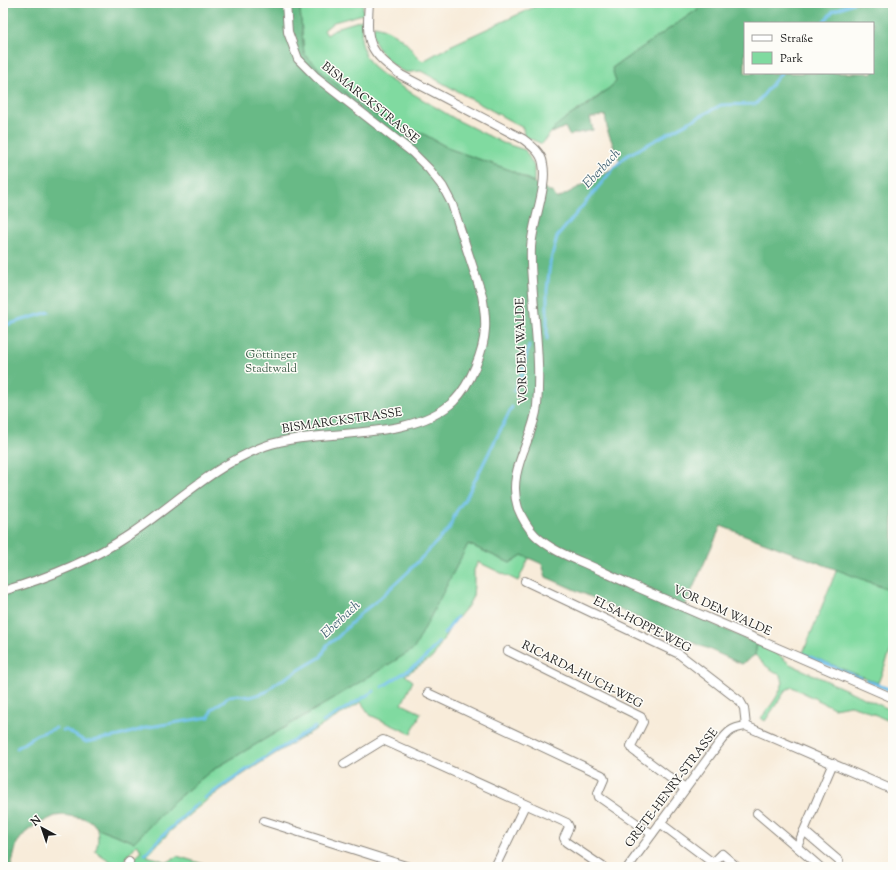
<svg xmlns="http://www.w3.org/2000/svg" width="896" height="870" font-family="'Sorts Mill Goudy',serif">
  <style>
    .green { fill: #80daa0; stroke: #4e7b5e }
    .forest { fill: #68ba86; stroke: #426b51; fill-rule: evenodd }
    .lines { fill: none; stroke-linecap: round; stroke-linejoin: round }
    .stream { stroke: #6fc1eb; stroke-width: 3 }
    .street-casing { stroke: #8a847b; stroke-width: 10 }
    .street { stroke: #fff; stroke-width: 8 }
    .labels { text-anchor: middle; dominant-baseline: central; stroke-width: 3; stroke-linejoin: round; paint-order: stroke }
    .street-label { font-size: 12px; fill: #1c1c1c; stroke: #fdfcf7 }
    .park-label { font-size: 12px; fill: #3f5e4a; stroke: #fdfcf7 }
    .water-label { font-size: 13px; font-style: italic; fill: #3d5e6f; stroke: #fdfcf7 }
  </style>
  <rect width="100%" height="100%" fill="#fdfcf7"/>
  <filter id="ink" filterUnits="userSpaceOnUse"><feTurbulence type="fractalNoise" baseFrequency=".025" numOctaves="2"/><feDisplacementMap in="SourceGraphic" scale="8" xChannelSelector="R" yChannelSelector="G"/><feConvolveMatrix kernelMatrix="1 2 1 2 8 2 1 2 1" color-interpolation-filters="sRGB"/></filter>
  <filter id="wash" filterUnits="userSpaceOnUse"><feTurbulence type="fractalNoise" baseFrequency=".012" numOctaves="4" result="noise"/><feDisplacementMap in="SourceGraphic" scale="16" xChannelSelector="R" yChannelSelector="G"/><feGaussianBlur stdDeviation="0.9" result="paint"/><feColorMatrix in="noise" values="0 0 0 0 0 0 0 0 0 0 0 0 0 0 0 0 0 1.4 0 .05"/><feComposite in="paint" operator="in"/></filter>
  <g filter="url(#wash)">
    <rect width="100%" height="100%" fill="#f8ecda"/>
    <g class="green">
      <path d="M325,3h38v11l-29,8 -10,8 3,5 12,-8 23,-7 -1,19 4,16 9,13 11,9 72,43 46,23 22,7 9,16v16l-24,-12 -60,-21 -28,-16 -45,-17 -19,-13 -31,-27 -23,-22 -4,-45z"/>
      <path d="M543,3h164l-95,65 5,14 -26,20 -25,16 -13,12 -11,14 -18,-8 -1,-8 -102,-57c-5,0 -11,2 -16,1 -14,-5 -34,-27 -33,-43l3,-3c11,2 26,11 33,19 5,6 8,12 15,16l29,-16z"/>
      <path d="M468,544l42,19 12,-8 7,3 -11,23 -40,-19 -4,8v15l-1,11 -5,10 -17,20 -18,31 -28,18 8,6 -11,23 19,9 -10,21 -41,-19 -9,-13c-74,46 -156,87 -214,154l21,6 9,-6 36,11h-82l1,-5 9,-11 -4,-7 -18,23 -24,-16c4,-8 3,-14 2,-23l37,14 41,-42 36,-29 110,-65 92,-57z"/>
      <path d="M837,569l56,23v53l-15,38 -75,-30z"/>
      <path d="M757,644l18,8 15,12 103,47v12l-30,-14 -13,-4 -16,3 -42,-21 -6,3 -21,31 -4,-3c9,-11 18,-22 22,-36l-3,-7 -14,-9 -11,-11z"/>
    </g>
    <path class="forest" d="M3,3h322l-25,6 4,45 23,22 31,27 19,13 45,17 28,16 60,21 43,23 4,6 64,-35 -13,-32 -3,-17 -15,3 3,12 -24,5 -4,-8 -13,6c2,-11 31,-24 40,-31 8,-6 16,-13 24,-20l-4,-14 95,-65h186v588l-172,-65 -38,84 74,34 -2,11 -13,9 -196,-87 -4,-13 -20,-9 -12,8 -42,-19 -54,105 -93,57 -110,65 -36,29 -41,42 -37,-14 -5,-6 -9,-4 -20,-3 -8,1 -21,10 -9,7 -8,10 -6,24h-8zM745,23h128v50h-128z"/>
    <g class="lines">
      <g class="stream">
        <path d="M823,23l10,-12 20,-8"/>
        <path d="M3,326l46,-14"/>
        <path d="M547,339v-49l3,-27 7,-26 56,-68 13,-13 95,-51 35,-1 25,-31"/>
        <path d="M514,391l8,-17 7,-29"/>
        <path d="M444,634l13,-17"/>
        <path d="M803,654l57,24"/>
        <path d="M866,680l27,11"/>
        <path d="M382,687l40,-26 17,-19"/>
        <path d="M323,722l51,-31"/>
        <path d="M62,730h4l20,12 33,-6 30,-9 60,-10 3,-8 18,-13 8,-1 12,2 16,-5 9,-8 46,-27 6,-12 11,-8 23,-24 18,-14 28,-26 42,-44 7,-17 11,-16 45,-89"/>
        <path d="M17,748l19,-13 20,-7"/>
        <path d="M205,798l50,-34 60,-37"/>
        <path d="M145,854l16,-17 37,-34"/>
      </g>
    </g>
  </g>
  <g filter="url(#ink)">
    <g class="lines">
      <g class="street-casing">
        <g id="street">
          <path d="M369,3c-3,40 -1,48 32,72l122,64c8,6 19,14 20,25 5,23 -11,59 -12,84 -1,20 2,40 3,60 3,32 6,66 3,98 -4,35 -31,65 -19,102 4,10 9,19 17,27 13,13 32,21 49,28 16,7 32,15 48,22 87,38 174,76 261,113"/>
          <path d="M525,581l154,73 61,47 4,7 2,18"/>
          <path d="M3,591c45,-13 87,-30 126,-56 45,-30 85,-70 136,-89 55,-19 145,-3 189,-45 16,-16 30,-50 31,-72 1,-12 -1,-23 -3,-34l-30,-91 -9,-17 -14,-18 -17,-17 -96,-75 -18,-18 -10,-27 -2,-29"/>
          <path d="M508,651l133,66 2,5 -12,24 2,4 52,39"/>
          <path d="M428,693l174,82 2,4 -6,14 1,4 53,37"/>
          <path d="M344,764l39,-24 184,83 2,4 -5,11 2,4 37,25"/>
          <path d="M757,813l40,34 36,-84"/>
          <path d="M264,821l145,46"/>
          <path d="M660,823l53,40 9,-9 15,13"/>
          <path d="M804,831l35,30"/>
          <path d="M797,847l23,20"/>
          <path d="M125,867l4,-5"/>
          <path d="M495,867l30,-62"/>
          <path d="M628,867l89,-121c10,-13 13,-18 29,-20l147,64"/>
        </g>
      </g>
      <use href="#street" class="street"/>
    </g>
  </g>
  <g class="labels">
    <g class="street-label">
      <text transform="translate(370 103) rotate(39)">BISMARCKSTRASSE</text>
      <text transform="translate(522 351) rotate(-92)">VOR DEM WALDE</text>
      <text transform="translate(342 421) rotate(-8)">BISMARCKSTRASSE</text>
      <text transform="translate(722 611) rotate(24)">VOR DEM WALDE</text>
      <text transform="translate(642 625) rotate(27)">ELSA-HOPPE-WEG</text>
      <text transform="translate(582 675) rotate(27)">RICARDA-HUCH-WEG</text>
      <text transform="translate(672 788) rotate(-53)">GRETE-HENRY-STRASSE</text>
    </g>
    <g class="park-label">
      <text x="271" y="355">Göttinger<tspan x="271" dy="14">Stadtwald</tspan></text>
    </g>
    <g class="water-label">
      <text transform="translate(602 169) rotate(-47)">Eberbach</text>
      <text transform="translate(341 620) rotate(-43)">Eberbach</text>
    </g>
  </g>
  <rect width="896" height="870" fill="none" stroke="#fdfcf7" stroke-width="16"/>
  <rect x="744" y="22" width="130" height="52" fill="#fdfcf7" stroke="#a3a29f"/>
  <rect x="752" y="35" width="20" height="6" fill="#ffffff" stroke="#a3a29f"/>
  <text x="780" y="42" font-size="12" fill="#1c1c1c">Straße</text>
  <rect x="752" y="52" width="20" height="12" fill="#80daa0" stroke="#a3a29f"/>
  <text x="780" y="62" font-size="12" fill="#1c1c1c">Park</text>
  <g transform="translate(42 828) rotate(320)" stroke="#fdfcf7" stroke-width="3" paint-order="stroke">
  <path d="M0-3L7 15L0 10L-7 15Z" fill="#1c1c1c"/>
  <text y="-6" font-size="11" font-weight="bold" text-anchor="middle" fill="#1c1c1c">N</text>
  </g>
</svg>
